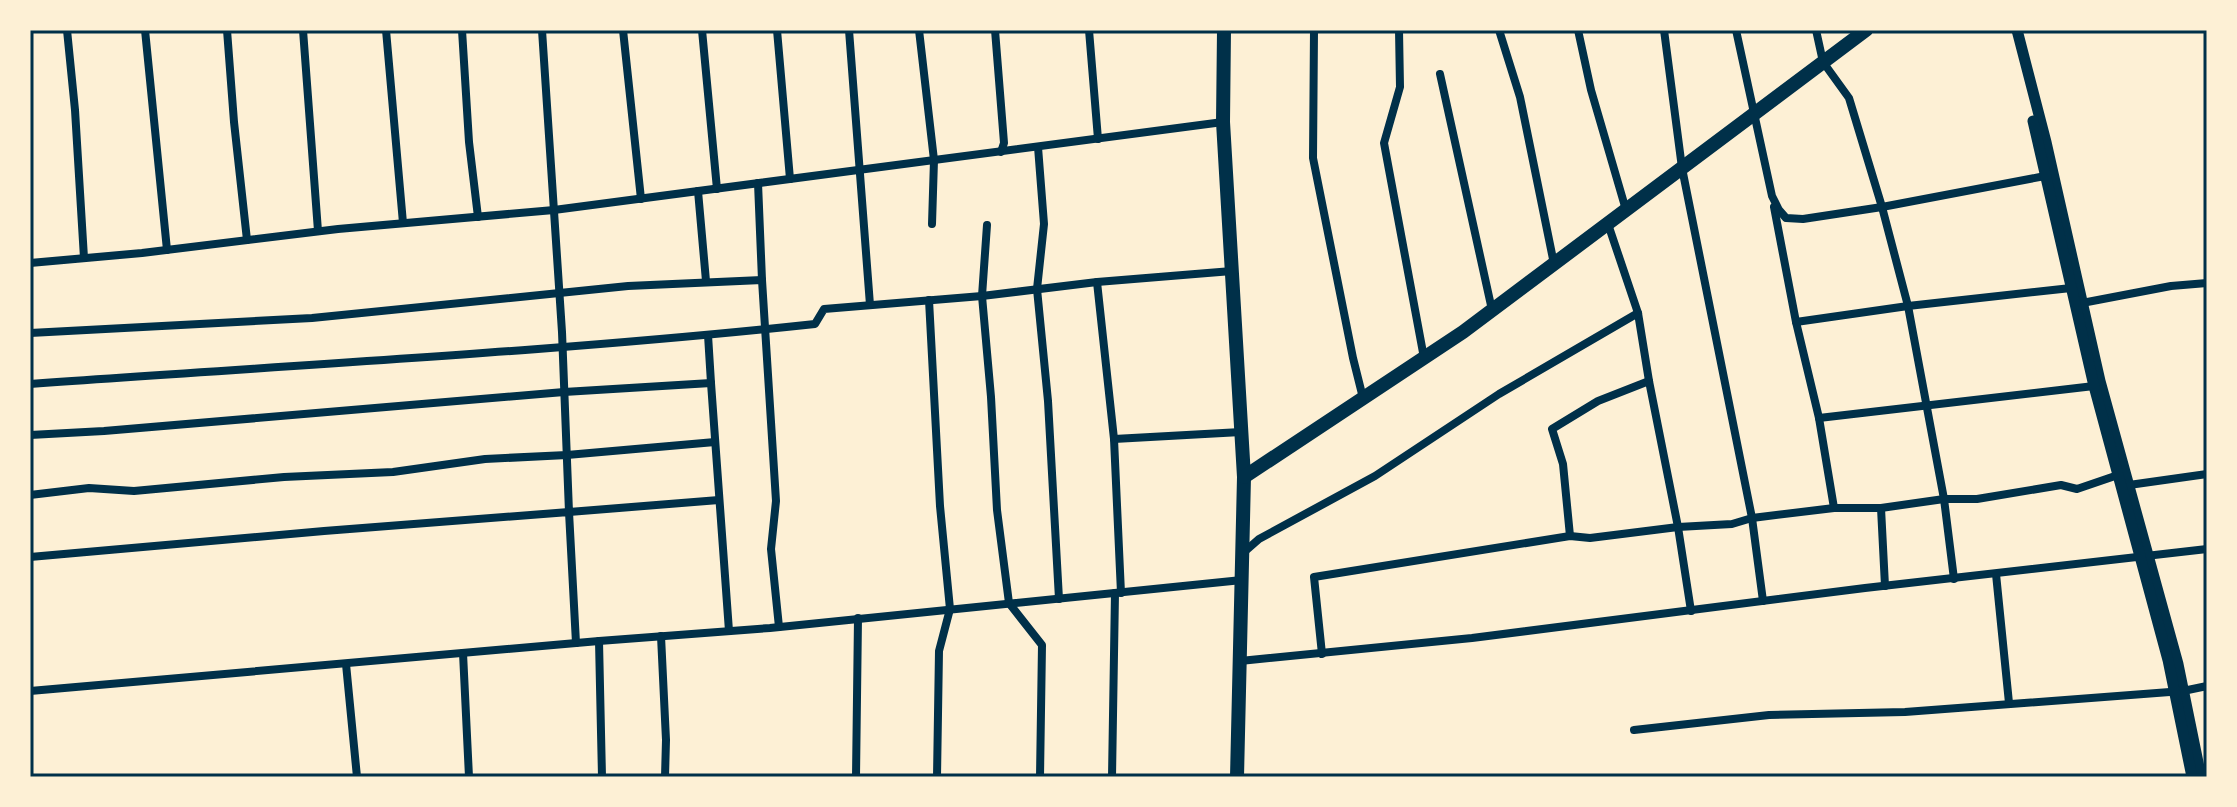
<svg xmlns="http://www.w3.org/2000/svg" width="2237" height="807" font-family="Barlow,sans-serif">
  <style>
    .lines { fill: none; stroke-linecap: round; stroke-linejoin: round }
    .minor { stroke: #003049; stroke-width: 8 }
    .tertiary { stroke: #003049; stroke-width: 11 }
    .primary { stroke: #003049; stroke-width: 14 }
    .neatline { fill: none; stroke: #003049; stroke-width: 3 }
  </style>
  <rect width="100%" height="100%" fill="#fdf0d5"/>
  <g class="lines">
    <g class="minor">
      <path d="M67,30l8,80 9,148"/>
      <path d="M145,30l22,220"/>
      <path d="M227,30l7,92 13,118"/>
      <path d="M303,30l15,201"/>
      <path d="M386,30l17,193"/>
      <path d="M462,30l7,112 9,75"/>
      <path d="M542,30l20,302 7,180 150,-12"/>
      <path d="M623,30l18,169"/>
      <path d="M702,30l15,159"/>
      <path d="M777,30l13,149"/>
      <path d="M849,30l21,275"/>
      <path d="M919,30l15,130 -2,64"/>
      <path d="M995,30l9,113 -3,9"/>
      <path d="M1089,30l9,109"/>
      <path d="M1314,30l-1,128 40,200 10,40"/>
      <path d="M1399,30l1,57 -16,56 40,215"/>
      <path d="M1499,30l21,67 34,167"/>
      <path d="M1578,30l13,60 35,120"/>
      <path d="M1664,30l18,138 70,350 11,83"/>
      <path d="M1736,30l36,166 7,14 7,8 17,1 79,-12 163,-31"/>
      <path d="M1816,30l7,32 26,36 33,109 26,99 36,193 10,80"/>
      <path d="M1440,74l52,236"/>
      <path d="M1038,147l6,77 -7,65 11,112 11,198"/>
      <path d="M758,183l4,97"/>
      <path d="M698,191l8,90"/>
      <path d="M1774,207l22,115 23,96 15,90"/>
      <path d="M1608,224l30,89 11,68 29,146 13,84"/>
      <path d="M987,225l-5,71 9,101 6,113 12,93 33,42 -2,132"/>
      <path d="M30,263l112,-10 196,-24 216,-19 669,-88"/>
      <path d="M1097,282l17,157 7,154"/>
      <path d="M929,300l11,206 10,103 -11,42 -2,126"/>
      <path d="M2082,303l89,-17 36,-3"/>
      <path d="M1796,322l112,-16 163,-18"/>
      <path d="M30,333l282,-15 316,-32 134,-6 14,221 -5,48 8,78"/>
      <path d="M708,335l3,48"/>
      <path d="M30,384c262,-19 524,-32 785,-60l9,-15 158,-13 115,-14 135,-11"/>
      <path d="M1819,418l275,-32"/>
      <path d="M30,435l74,-4 460,-39 147,-9 18,248"/>
      <path d="M1114,439l127,-7"/>
      <path d="M2129,485l78,-11"/>
      <path d="M30,495l59,-7 45,3 150,-14 109,-5 92,-13 82,-4 148,-13"/>
      <path d="M1881,508l4,78"/>
      <path d="M1570,536l-7,-72 -11,-35 46,-28 51,-20"/>
      <path d="M1243,553l16,-14 116,-63 124,-82 139,-81"/>
      <path d="M30,557l294,-26 245,-19 7,131"/>
      <path d="M1996,574l13,129"/>
      <path d="M661,636l5,104 -1,37"/>
      <path d="M599,641l3,136"/>
      <path d="M463,653l6,124"/>
      <path d="M1322,654l-8,-77 256,-41 20,2 88,-11 54,-3 20,-6 82,-10h47l63,-9h33l84,-14 16,4 41,-14"/>
      <path d="M1240,661l232,-23 393,-50 342,-39"/>
      <path d="M346,664l11,113"/>
      <path d="M30,691l569,-50 171,-13 472,-48"/>
      <path d="M1634,730l135,-15 136,-3 278,-21 24,-5"/>
      <path d="M856,777l2,-159"/>
      <path d="M1112,777l3,-184"/>
    </g>
    <g class="tertiary">
      <path d="M2017,30l29,112 54,239 78,283 23,113"/>
      <path d="M2033,121l61,265 74,274 24,117"/>
    </g>
    <g class="primary">
      <path d="M1224,30l-1,92 21,355 -7,300"/>
      <path d="M1244,477l219,-145 403,-302"/>
    </g>
  </g>
  <rect width="2237" height="807" fill="none" stroke="#fdf0d5" stroke-width="64"/>
  <rect x="32" y="32" width="2173" height="743" class="neatline"/>
</svg>
